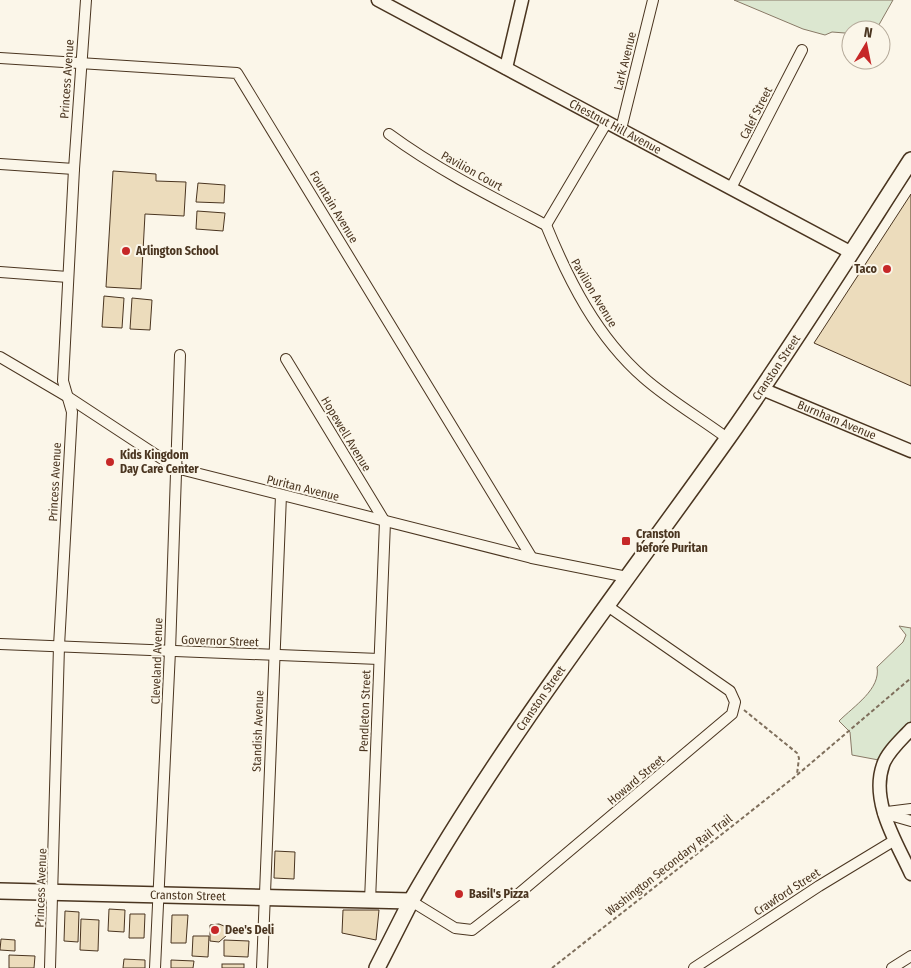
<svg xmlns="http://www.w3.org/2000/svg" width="911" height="968" font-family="'Fira Sans Condensed',sans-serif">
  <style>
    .green { fill: #dce7d0; stroke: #887966 }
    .building { fill: #ecdcbc; stroke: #4a3520 }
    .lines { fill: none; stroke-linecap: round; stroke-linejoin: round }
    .minor-casing { stroke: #4a3520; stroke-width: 12 }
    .tertiary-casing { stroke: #4a3520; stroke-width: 15 }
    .secondary-casing { stroke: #4a3520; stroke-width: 18 }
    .path { stroke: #7f6f5c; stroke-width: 2; stroke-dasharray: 4 2.5; stroke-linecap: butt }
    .minor { stroke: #fbf6e9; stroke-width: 10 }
    .tertiary { stroke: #fbf6e9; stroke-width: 12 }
    .secondary { stroke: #fbf6e9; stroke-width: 15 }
    .poi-dot { fill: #c62828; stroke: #fbf6e9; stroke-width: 2 }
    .labels { text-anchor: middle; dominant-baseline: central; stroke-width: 4; stroke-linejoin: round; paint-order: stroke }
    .street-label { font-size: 12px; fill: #4a3520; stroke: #fbf6e9 }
    .poi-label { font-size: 12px; font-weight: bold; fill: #4a3520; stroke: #fbf6e9; text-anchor: start }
  </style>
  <rect width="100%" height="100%" fill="#fbf6e9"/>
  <g class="green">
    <path d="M734,0h159l-17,30h-25v11l-6,-8 -13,-1 -7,3 -22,-6z"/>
    <path d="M899,626l12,2v101l-27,32 -32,-6 -2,-23 -11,-11c15,-15 42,-32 38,-54l26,-25 3,-7z"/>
  </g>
  <g class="building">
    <path d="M113,171l43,3v7l30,1 -2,34 -39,-2 -4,75 -35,-2z"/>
    <path d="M198,183l27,2 -1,18 -28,-1z"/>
    <path d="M911,194v192l-97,-43z"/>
    <path d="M197,211l28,2 -2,18 -27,-2z"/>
    <path d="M104,296l20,2 -2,30 -20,-1z"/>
    <path d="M132,298l20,2 -2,30 -20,-1z"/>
    <path d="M275,851l20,1 -1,27 -20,-1z"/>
    <path d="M109,909l16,1 -1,22 -16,-1z"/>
    <path d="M343,910h36l-3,30 -34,-7z"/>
    <path d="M65,911l14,1 -1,30 -14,-1z"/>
    <path d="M130,914h15l-1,24h-15z"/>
    <path d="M172,915h16l-2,28h-15z"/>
    <path d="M81,919l18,1 -1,31 -18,-1z"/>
    <path d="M219,924l10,4 -2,7 -8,7 -9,-1v-16z"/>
    <path d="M193,936h16l-1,21 -16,-1z"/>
    <path d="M1,939l14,1v11l-15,-1z"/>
    <path d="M224,940l25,1 -1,16 -24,-1z"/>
    <path d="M9,955l26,1 -1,12h-25z"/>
    <path d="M124,959l21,1v8h-22z"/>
    <path d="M171,960l23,1 -1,7h-22z"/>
    <rect x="222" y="964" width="22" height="4"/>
  </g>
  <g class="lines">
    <g class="minor-casing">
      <g id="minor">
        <path d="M0,58l237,15 295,485"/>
        <path d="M621,129l32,-129"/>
        <path d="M389,134c49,36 103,63 157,91"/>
        <path d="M0,164l74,5"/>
        <path d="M731,188l71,-138"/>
        <path d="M546,225c23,56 51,112 98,153 25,22 56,40 83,60"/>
        <path d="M546,225l61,-103"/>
        <path d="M0,272l68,5"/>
        <path d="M0,357l68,40 108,71 356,90 95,19"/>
        <path d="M286,359l99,163 -15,379"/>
        <path d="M0,644l379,15"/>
        <path d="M887,812l24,-3"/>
        <path d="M883,813l28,8"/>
        <path d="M411,901l44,27 17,2 44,-34 216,-182 3,-12 -5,-11 -124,-86"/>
        <path d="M50,968l9,-322 13,-234 -9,-31 11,-212 12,-169"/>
        <path d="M155,968l15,-317 10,-296"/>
        <path d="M262,968l19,-473"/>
        <path d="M694,968l125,-82 76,-46"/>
        <path d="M892,968l19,-12"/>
      </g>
    </g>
    <g class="tertiary-casing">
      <g id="tertiary">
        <path id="s1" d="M378,0l474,253"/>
        <path d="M506,68l16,-68"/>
        <path id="s2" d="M762,389l149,62"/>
        <path d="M911,729c-9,10 -24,23 -28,36 -13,37 14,78 28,109"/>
      </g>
    </g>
    <g class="secondary-casing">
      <g id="secondary">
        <path id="s3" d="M0,891l411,10c93,-163 209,-311 317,-463 64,-91 123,-185 183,-278"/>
        <path d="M377,968l34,-67"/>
      </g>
    </g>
    <g class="path">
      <path d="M744,710l53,43 2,5 -2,16"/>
      <path d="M552,968l245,-193 114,-97"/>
    </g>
    <use href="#minor" class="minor"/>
    <use href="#tertiary" class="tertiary"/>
    <use href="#secondary" class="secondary"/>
  </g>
  <g class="poi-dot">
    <circle cx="126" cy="251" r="5"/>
    <circle cx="887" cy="269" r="5"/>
    <circle cx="110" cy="462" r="5"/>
    <rect x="621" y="536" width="10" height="10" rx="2.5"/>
    <circle cx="459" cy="894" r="5"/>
    <circle cx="215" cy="930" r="5"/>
  </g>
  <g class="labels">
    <g class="street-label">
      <text transform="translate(625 61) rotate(-76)">Lark Avenue</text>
      <text transform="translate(67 79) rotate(-86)">Princess Avenue</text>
      <text transform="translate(756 113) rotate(-63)">Calef Street</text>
      <text stroke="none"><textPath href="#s1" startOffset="269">Chestnut Hill Avenue</textPath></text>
      <text transform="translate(472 171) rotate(29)">Pavilion Court</text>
      <text transform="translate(334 207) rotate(59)">Fountain Avenue</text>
      <text transform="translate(594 293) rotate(59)">Pavilion Avenue</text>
      <text stroke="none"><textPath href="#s3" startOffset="1058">Cranston Street</textPath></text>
      <text stroke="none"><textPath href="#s2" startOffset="81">Burnham Avenue</textPath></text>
      <text transform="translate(346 434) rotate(59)">Hopewell Avenue</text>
      <text transform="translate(55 482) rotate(-87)">Princess Avenue</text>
      <text transform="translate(303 488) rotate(14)">Puritan Avenue</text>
      <text transform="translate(220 641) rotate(2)">Governor Street</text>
      <text transform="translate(157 661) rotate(-88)">Cleveland Avenue</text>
      <text stroke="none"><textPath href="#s3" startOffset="652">Cranston Street</textPath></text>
      <text transform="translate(365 711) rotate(-88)">Pendleton Street</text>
      <text transform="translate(258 731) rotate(-88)">Standish Avenue</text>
      <text transform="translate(636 780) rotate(-40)">Howard Street</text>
      <text transform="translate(669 865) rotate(-38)">Washington Secondary Rail Trail</text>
      <text transform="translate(41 888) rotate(-88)">Princess Avenue</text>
      <text transform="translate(787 892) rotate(-33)">Crawford Street</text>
      <text stroke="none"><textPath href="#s3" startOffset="188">Cranston Street</textPath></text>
    </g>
    <g class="poi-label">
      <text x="136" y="251">Arlington School</text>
      <text x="877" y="269" text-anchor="end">Taco</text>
      <text x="120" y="455">Kids Kingdom<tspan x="120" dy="14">Day Care Center</tspan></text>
      <text x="636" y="534">Cranston<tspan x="636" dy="14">before Puritan</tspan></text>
      <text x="469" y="894">Basil's Pizza</text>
      <text x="225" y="930">Dee's Deli</text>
    </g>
  </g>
  <g transform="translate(866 45) rotate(10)"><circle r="24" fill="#fbf6e9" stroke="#b4a999"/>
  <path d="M0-4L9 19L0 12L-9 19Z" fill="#c62828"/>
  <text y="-8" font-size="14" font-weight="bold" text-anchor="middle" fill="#4a3520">N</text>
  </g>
</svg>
